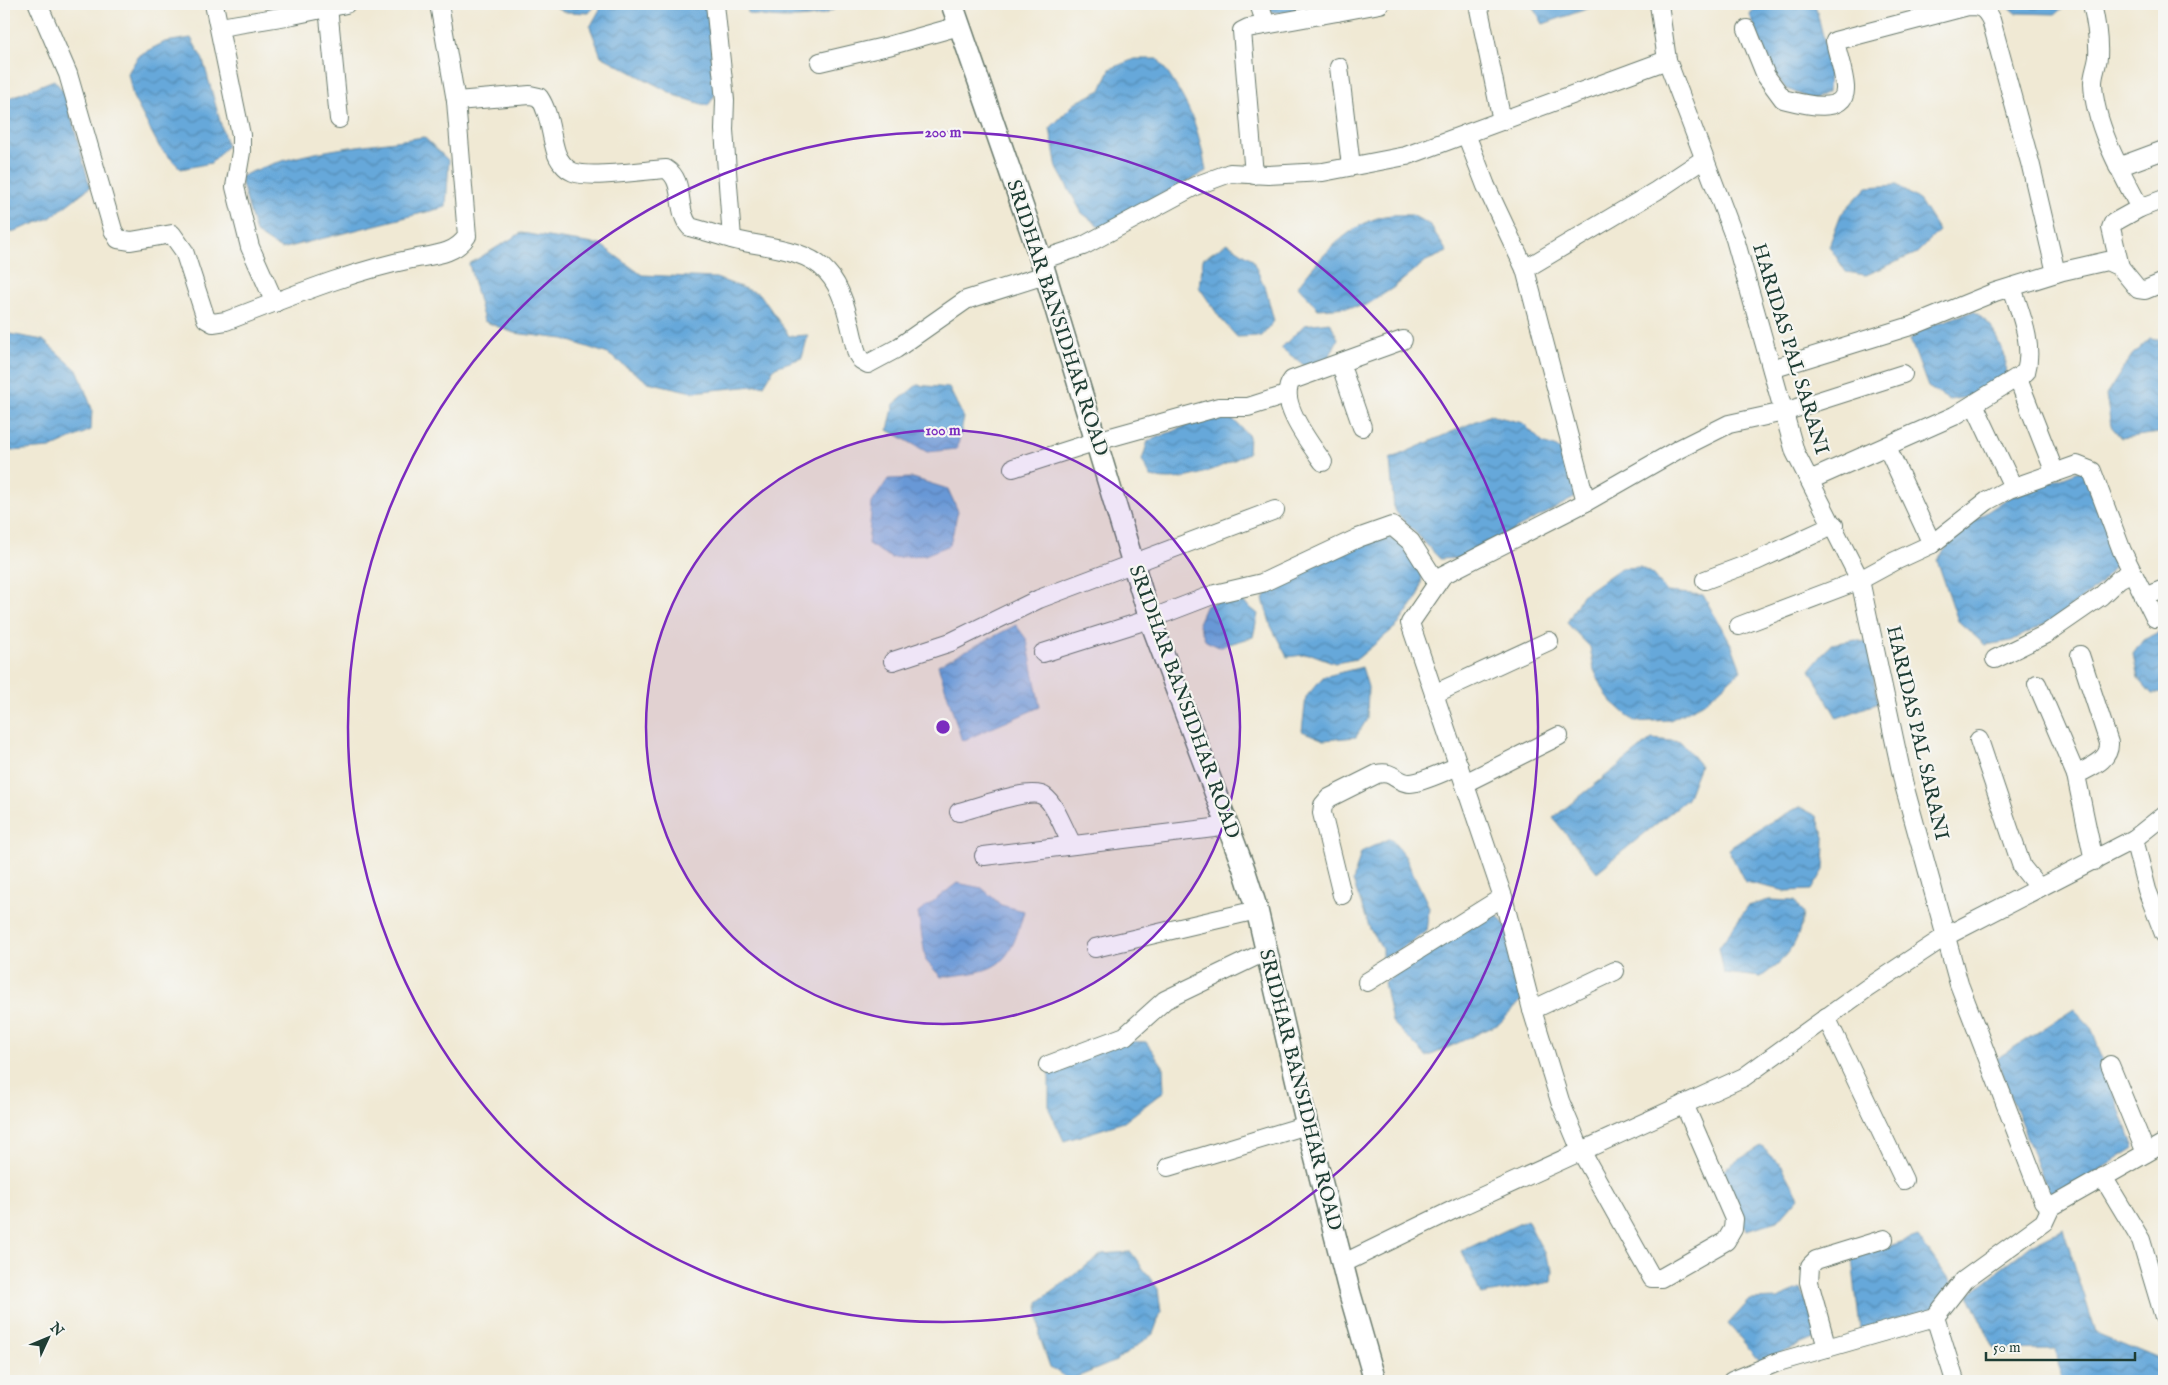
<svg xmlns="http://www.w3.org/2000/svg" width="2168" height="1385" font-family="'IM FELL English',serif">
  <style>
    .water { fill: url(#water-waves); stroke: #427287 }
    .lines { fill: none; stroke-linecap: round; stroke-linejoin: round }
    .minor-casing { stroke: #68796c; stroke-width: 20 }
    .tertiary-casing { stroke: #68796c; stroke-width: 24 }
    .minor { stroke: #fff; stroke-width: 18 }
    .tertiary { stroke: #fff; stroke-width: 21 }
    .ring { fill: none; stroke: #7b2cbf; stroke-width: 2.5 }
    .labels { text-anchor: middle; dominant-baseline: central; stroke-width: 4.5; stroke-linejoin: round; paint-order: stroke }
    .street-label { font-size: 20px; fill: #1f3d34; stroke: #f6f6f2 }
    .centre { fill: #7b2cbf; stroke: #f6f6f2; stroke-width: 2.5 }
    .ring-label { font-size: 15px; text-anchor: middle; font-weight: bold; fill: #7b2cbf; stroke: #f6f6f2; stroke-width: 4.5; stroke-linejoin: round; paint-order: stroke }
  </style>
  <defs>
    <pattern id="water-waves" width="16" height="10" patternUnits="userSpaceOnUse" patternTransform="scale(1.25)"><rect width="16" height="10" fill="#66a8da"/><path d="M0 5q4-4 8 0t8 0" fill="none" stroke="#538ab2"/></pattern>
  </defs>
  <rect width="100%" height="100%" fill="#f6f6f2"/>
  <filter id="ink" filterUnits="userSpaceOnUse"><feTurbulence type="fractalNoise" baseFrequency=".02" numOctaves="2"/><feDisplacementMap in="SourceGraphic" scale="10" xChannelSelector="R" yChannelSelector="G"/><feConvolveMatrix kernelMatrix="1 2 1 2 8 2 1 2 1" color-interpolation-filters="sRGB"/></filter>
  <filter id="wash" filterUnits="userSpaceOnUse"><feTurbulence type="fractalNoise" baseFrequency=".0096" numOctaves="4" result="noise"/><feDisplacementMap in="SourceGraphic" scale="20" xChannelSelector="R" yChannelSelector="G"/><feGaussianBlur stdDeviation="1.12" result="paint"/><feColorMatrix in="noise" values="0 0 0 0 0 0 0 0 0 0 0 0 0 0 0 0 0 1.4 0 .05"/><feComposite in="paint" operator="in"/></filter>
  <g filter="url(#wash)">
    <rect width="100%" height="100%" fill="#f0e9d4"/>
    <g class="water">
      <path d="M549,4h47l-7,9 -23,-1z"/>
      <path d="M603,4h105l11,84 -11,18 -31,-10 -76,-40 -11,-29z"/>
      <path d="M747,4h93c-14,19 -72,15 -92,9z"/>
      <path d="M1268,4h63l-37,9 -22,-1z"/>
      <path d="M1532,4h69l-58,20z"/>
      <path d="M1758,4h57l15,60 -2,28 -15,8 -28,-12 -16,-25 -19,-48z"/>
      <path d="M2006,4h62l-13,10 -39,-1z"/>
      <path d="M191,38l12,22 24,86 -16,17 -30,6 -21,-21 -27,-51 -5,-24 11,-18 26,-13z"/>
      <path d="M1134,59h24c29,41 40,63 48,112l-103,58 -21,-16 -25,-45 -7,-40 25,-25 26,-13 9,-21z"/>
      <path d="M54,80l11,13 25,94 -40,31 -46,17v-135z"/>
      <path d="M424,137l25,24 -3,46 -165,42 -25,-16 -16,-56c56,-27 123,-31 184,-40z"/>
      <path d="M1897,185l23,16 19,30 -22,22 -51,22 -20,-3 -17,-26 12,-32 26,-27z"/>
      <path d="M1412,215l18,10 17,27 -21,9 -33,27 -28,18 -47,3 -20,-23c20,-27 52,-63 87,-70 8,-2 18,-1 27,-1z"/>
      <path d="M521,233l80,12 41,30 74,3 44,16 29,42 19,-1 -6,23 -27,9 -11,18 -72,7 -44,-10 -40,-28 -44,-15 -50,-6 -30,-12 -15,-57z"/>
      <path d="M1227,243l25,16 14,31 8,31 -12,15 -25,1 -17,-19 -21,-31 4,-28z"/>
      <path d="M1974,311l17,15 15,32 -1,19 -31,19 -25,4 -21,-13 -18,-48 16,-12z"/>
      <path d="M1330,322l8,17 -10,20 -19,10 -28,-21 23,-23z"/>
      <path d="M4,333l39,7 35,31 14,38 -1,21 -41,18 -39,3 -7,-19z"/>
      <path d="M2150,338l14,2v90l-4,3 -39,5 -10,-12 -5,-31 26,-40z"/>
      <path d="M917,385l32,3 15,30 -7,31 -30,3 -39,-22 6,-26z"/>
      <path d="M1228,414l21,22 -1,17c-29,15 -63,32 -97,24l-9,-17 6,-19 55,-22z"/>
      <path d="M1490,415l33,8 20,20 19,7 12,27 2,20 -115,61 -21,1 -46,-49 -4,-51z"/>
      <path d="M2082,470l34,77v18l-16,20 -49,36 -40,20 -26,4 -27,-24 -21,-61 23,-30 48,-32z"/>
      <path d="M913,478l35,11 10,22 -8,34 -25,10 -34,3 -23,-14 4,-41 16,-24z"/>
      <path d="M1385,536l18,8 12,13 7,20 -3,18 -21,30 -41,34 -22,4 -24,-9 -24,3 -16,-31 -8,-27 11,-18z"/>
      <path d="M1640,567l12,7 15,18 36,3 29,51 9,24 -37,33 -34,17 -35,2 -27,-24 -14,-28 -4,-23 -23,-24 15,-28 39,-27z"/>
      <path d="M1237,597l21,17 -5,23 -34,10 -13,-6 -8,-18 8,-18z"/>
      <path d="M1016,625l11,15 13,67 -78,34 -24,-76z"/>
      <path d="M2164,630v63l-12,1 -14,-16 -5,-24 10,-14z"/>
      <path d="M1856,640l12,3 10,60 -41,15 -27,-48 21,-26z"/>
      <path d="M1362,667l6,20 -1,32 -11,18 -32,3 -22,-9 4,-34 17,-20z"/>
      <path d="M1652,739l29,3 19,23 -13,34 -90,73 -44,-54z"/>
      <path d="M1799,807l18,9 8,24 -1,30 -12,20 -26,1 -41,-9 -17,-33 37,-24z"/>
      <path d="M1390,838l15,18 24,51 -3,25 -44,29v-12l-12,-20 -17,-48 8,-29z"/>
      <path d="M957,883l25,5 19,17 23,6c-15,58 -27,60 -83,66l-15,-16 -8,-48z"/>
      <path d="M1769,900l26,1 8,13c-5,33 -16,44 -42,63l-37,-4 -5,-26 29,-41z"/>
      <path d="M1496,914l15,18 12,67 -24,25 -72,33 -35,-35 -8,-40 96,-64z"/>
      <path d="M2074,1009l17,18 43,121 -66,42 -19,4 -53,-135z"/>
      <path d="M1123,1041l23,1 17,24 1,25 -40,31 -60,19 -15,-32v-36z"/>
      <path d="M1761,1146l21,20 17,31 -21,24 -32,9 -17,-30 -10,-28z"/>
      <path d="M1527,1220l26,50 -1,12 -71,13 -19,-44z"/>
      <path d="M2063,1229l33,104 68,28v20h-103l-5,-32 -62,1 -25,-56 62,-49z"/>
      <path d="M1918,1236l35,49 -18,23 -75,21 -8,-70z"/>
      <path d="M1131,1252l27,37 3,23 -8,22 -37,27 -46,19 -20,-13 -10,-29 -2,-36 64,-48z"/>
      <path d="M1801,1289l20,47 -61,25 -32,-37 22,-24 27,-1z"/>
    </g>
  </g>
  <g filter="url(#ink)">
    <g class="lines">
      <g class="minor-casing">
        <g id="minor">
          <path d="M38,4l30,70 45,156 5,9 13,2 41,-7 12,17 22,68 7,4 13,-2c61,-23 122,-49 186,-62 20,-4 43,-4 55,-23l-11,-135 -17,-97"/>
          <path d="M214,4l27,131v17l-6,35 15,60 25,56"/>
          <path d="M715,4l10,96 -1,30 8,109"/>
          <path d="M1259,4l7,20"/>
          <path d="M1478,4l24,117"/>
          <path d="M1659,4l8,56 68,179 60,213 65,128 44,205 55,199 84,217 8,6 113,-64"/>
          <path d="M2092,4c4,17 7,35 6,53 -1,9 -5,17 -5,26 1,41 28,89 47,125"/>
          <path d="M328,7l11,112"/>
          <path d="M1337,12l43,-8"/>
          <path d="M220,27l73,-12 53,-11"/>
          <path d="M1747,29l19,47 17,23c16,4 64,18 62,-12 -1,-15 -7,-31 -10,-46l133,-35c13,0 17,2 23,14l40,146 25,107"/>
          <path d="M820,62l68,-16 71,-20"/>
          <path d="M1339,67l12,99"/>
          <path d="M456,101l74,-6 9,2c11,16 11,36 17,55 2,7 9,17 17,20 18,7 72,-2 93,-3 20,12 9,41 24,58 15,4 30,9 45,13 29,7 71,8 92,32 19,20 23,56 30,82l4,6 7,4 28,-15 70,-49 79,-25"/>
          <path d="M1466,134l20,52 39,83 61,233"/>
          <path d="M2118,167l46,-17"/>
          <path d="M1254,175l-12,-144 6,-3 89,-16 1,-8"/>
          <path d="M1041,260l42,-14 112,-60 35,-13 38,2 55,-3 83,-16 261,-96"/>
          <path d="M2120,267l-9,-39 2,-5 27,-15 24,-9"/>
          <path d="M1525,269l131,-78 48,-32"/>
          <path d="M1340,363l22,64"/>
          <path d="M1772,369l142,-44 81,-33 68,-21 44,-10 13,6 18,22 7,1 19,-8"/>
          <path d="M2018,379l37,94"/>
          <path d="M1974,404l39,83"/>
          <path d="M1887,447l45,97"/>
          <path d="M1323,462c-13,-18 -47,-62 -31,-82l111,-40"/>
          <path d="M1013,468l84,-27 122,-34h29l38,-12"/>
          <path d="M1810,480l144,-64 72,-44c8,-28 -6,-59 -14,-85"/>
          <path d="M1705,580l51,-19 78,-36"/>
          <path d="M2144,597l20,-8"/>
          <path d="M1739,626l121,-46 35,-19 37,-17 55,-43 22,-12 68,-24 15,6 30,80 33,67"/>
          <path d="M1043,653l107,-34 65,-25 47,-11 96,-45 34,-12 19,16 26,41"/>
          <path d="M2080,655l29,88c1,18 -19,24 -33,32l18,86"/>
          <path d="M1995,659l51,-25 55,-38 18,-17 13,-7"/>
          <path d="M893,661l58,-19 88,-43 236,-89"/>
          <path d="M2037,684l39,91"/>
          <path d="M1434,694l115,-53"/>
          <path d="M1979,740l43,127 17,21"/>
          <path d="M1465,783l94,-47"/>
          <path d="M959,812c17,-4 73,-26 86,-15 10,7 20,35 27,47"/>
          <path d="M2134,839l13,51 17,44"/>
          <path d="M984,856l246,-30"/>
          <path d="M1342,895l-20,-82 1,-8 6,-7 48,-24c17,-4 19,9 33,9 12,0 37,-13 49,-17"/>
          <path d="M1095,948l162,-38"/>
          <path d="M1367,982l136,-85"/>
          <path d="M1532,1010l83,-39"/>
          <path d="M1826,1017l78,163"/>
          <path d="M1048,1065l77,-29 40,-36 102,-49"/>
          <path d="M2110,1065l36,88"/>
          <path d="M1684,1104l50,115 -1,10 -7,12 -65,37h-9l-71,-127 -21,-50 -28,-91 -29,-113 -93,-274 33,-48 143,-73 93,-53 50,-25 55,-12 119,-38"/>
          <path d="M1168,1167l139,-42"/>
          <path d="M2103,1177l38,63 23,77"/>
          <path d="M1344,1263l115,-56 285,-130 122,-88 80,-53 188,-97 30,-24"/>
          <path d="M1935,1317l20,64"/>
          <path d="M1827,1348l-18,-66 1,-16 6,-6 68,-21"/>
          <path d="M1732,1381l46,-19 157,-45 29,-37 80,-58 7,-15"/>
        </g>
      </g>
      <g class="tertiary-casing">
        <path id="tertiary" d="M952,4l89,256 109,359 94,250 13,41 50,215 43,169 25,87"/>
      </g>
      <use href="#minor" class="minor"/>
      <use href="#tertiary" class="tertiary"/>
    </g>
  </g>
  <circle cx="943" cy="727" r="297" fill="#7b2cbf" fill-opacity=".12"/>
  <g class="ring">
    <circle cx="943" cy="727" r="297"/>
    <circle cx="943" cy="727" r="595"/>
  </g>
  <g class="labels">
    <g class="street-label">
      <text transform="translate(1057 318) rotate(72)">SRIDHAR BANSIDHAR ROAD</text>
      <text transform="translate(1790 349) rotate(73)">HARIDAS PAL SARANI</text>
      <text transform="translate(1184 702) rotate(70)">SRIDHAR BANSIDHAR ROAD</text>
      <text transform="translate(1917 733) rotate(77)">HARIDAS PAL SARANI</text>
      <text transform="translate(1300 1090) rotate(76)">SRIDHAR BANSIDHAR ROAD</text>
    </g>
  </g>
  <circle cx="943" cy="727" r="8" class="centre"/>
  <g class="ring-label">
    <text x="943" y="137">200 m</text>
    <text x="943" y="435">100 m</text>
  </g>
  <rect width="2168" height="1385" fill="none" stroke="#f6f6f2" stroke-width="20"/>
  <g transform="translate(48 1338) rotate(46)" stroke="#f6f6f2" stroke-width="4" paint-order="stroke">
  <path d="M0-4L9 19L0 12L-9 19Z" fill="#1f3d34"/>
  <text y="-8" font-size="14" font-weight="bold" text-anchor="middle" fill="#1f3d34">N</text>
  </g>
  <path d="M1986 1352v8h149v-8" fill="none" stroke="#1f3d34" stroke-width="2.5"/>
  <text x="1993" y="1352" font-size="15" fill="#1f3d34" stroke="#f6f6f2" stroke-width="4" paint-order="stroke">50 m</text>
</svg>
